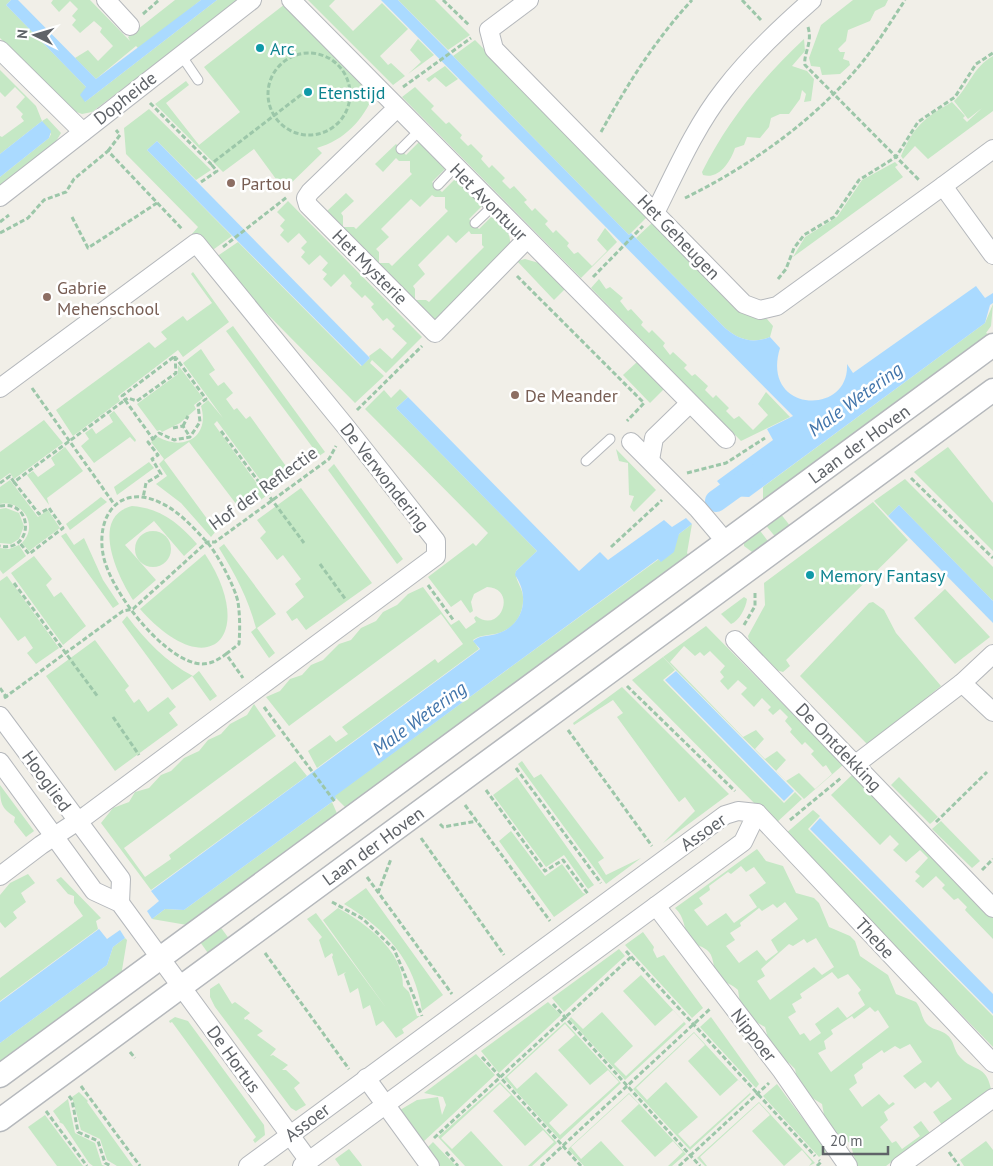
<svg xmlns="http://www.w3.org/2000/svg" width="993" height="1166" font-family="'PT Sans',sans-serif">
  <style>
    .green { fill: #c5e8c5; fill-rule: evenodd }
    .water { fill: #aadaff }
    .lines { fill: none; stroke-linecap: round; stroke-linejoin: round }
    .canal { stroke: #aadaff; stroke-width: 22 }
    .service-casing { stroke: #b5b8bc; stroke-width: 11 }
    .minor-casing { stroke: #b5b8bc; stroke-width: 20 }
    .tertiary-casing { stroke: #b5b8bc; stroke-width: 25 }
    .path { stroke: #9cc7a9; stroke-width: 3; stroke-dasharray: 5 2.5; stroke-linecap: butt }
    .service { stroke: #fff; stroke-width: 9 }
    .minor { stroke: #fff; stroke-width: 18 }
    .tertiary { stroke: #fff; stroke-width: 22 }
    .culture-dot { fill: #0f9aa8; stroke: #fff; stroke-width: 2 }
    .education-dot { fill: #8d6e63; stroke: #fff; stroke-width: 2 }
    .labels { text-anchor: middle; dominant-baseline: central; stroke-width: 5; stroke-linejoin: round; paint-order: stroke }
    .culture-label { font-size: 18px; fill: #0d838f; stroke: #fff; text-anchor: start }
    .street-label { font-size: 18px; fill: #5f6368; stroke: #fff }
    .education-label { font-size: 18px; fill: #785e54; stroke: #fff; text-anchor: start }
    .water-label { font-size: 19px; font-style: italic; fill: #4174aa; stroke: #fff }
  </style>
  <rect width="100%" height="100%" fill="#f1efe8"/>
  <g class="green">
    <path d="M0,0h11l-5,5 81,83 -2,14 132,-102h22l-147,112 -10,2 -11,-4 -71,-72z"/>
    <path d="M53,0h37l40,41 -2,-4 47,-37h26l-62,49 -3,-3 -40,33 -21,-21 13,-8 10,11 15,-15 -13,-14 2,-4 -8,-7 -14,12 -8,-8 4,-5 -4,-4 6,-7 -8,-8 -11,11 -8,-9z"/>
    <path d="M308,0h27l-6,6 24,25 29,-28 26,26 -28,27 8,9 3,-2 14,13 -12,9z"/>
    <path d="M398,0h37l35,35 -22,15z"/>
    <path d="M853,0h35l-3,6 -10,5 -5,10 -22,9 -2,11 -8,8 2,3h5l-2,7 6,2 1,4 -10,9 -18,1 -2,-8 -9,-1 -2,-8 12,-33z"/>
    <path d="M285,4l89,90c-11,26 -29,46 -57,54l5,5 -38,37 -30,-41 -31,23 -68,-68 31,-23 3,4 -23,18 33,42 41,-33 -36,-45z"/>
    <path d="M418,39l16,16 -26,19 13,-12 -11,-12z"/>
    <path d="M804,39l1,12 -13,15 15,5 7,8 -3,22 -7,1 2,-8 -4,-4 -2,9 -11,15h-9l-9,4 -2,9 -9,11 -13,-1 -3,8 -9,3c-4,13 -16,32 -32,27l-1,-3c25,-50 61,-95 102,-133z"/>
    <path d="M475,40l173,176 -19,19 -176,-179z"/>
    <path d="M993,56v55l-65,48 -13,-13 -12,13 -2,-3c13,-30 23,-38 51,-54l13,14 -2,2 4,4 15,-14 -14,11 -14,-18c16,-15 18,-33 39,-45z"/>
    <path d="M445,66l13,13 -12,8 -11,-10 -6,5 -3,-3z"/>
    <path d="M0,70l36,36 6,15 5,-3 14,15 -6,10 -55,44v-10l49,-39 2,-4 -9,-13 -42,33v-18l2,1 22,-16 -3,-4 2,-3 -7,-7 9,-10 -10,-10 -10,10 -5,-5z"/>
    <path d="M415,87l19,19 -3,3 15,15 3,-2 13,13 -2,3 8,8 3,-2 12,12 -2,3 8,9 3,-3 13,13 -3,3 8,8 4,-3 13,14 -3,2 8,9 3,-3 13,13 -3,3 8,9 3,-3 13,13 -2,3 7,8 4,-2 14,14 15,-15 -10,-11 8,-12 12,14 -36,36 -179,-181z"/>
    <path d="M149,109l62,61 -15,10 -39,-39 -10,9 85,86 -22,16 -18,-18 6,-7 -72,-73 -2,-26z"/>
    <path d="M420,141l26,27 -14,14 10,10 14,-14 27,27 -14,14 10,10 14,-14c9,9 18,16 17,29l-75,79 -109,-111 20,-19 8,8 -13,12 2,3v11h11l2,2 56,-55 -2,-2v-11h-11l-3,-3 -13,14 -8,-8 21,-20 10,11zM432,195l3,2h10v11l3,3 -56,55 -3,-3h-10v-11l-3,-3 13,-12 -8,-8 30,-30 9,8zM469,231l2,3h11v11l2,2 -55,55 -3,-2h-11v-11l-2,-3 12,-12 -7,-9 30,-30 8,8z"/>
    <path d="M895,162l3,3 -3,2 8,10 -110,80 12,-20 32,-20 25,-37z"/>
    <path d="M288,201l134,136 -36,36 -14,-13 -2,3 14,13 -29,27 -142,-144 25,-17 123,124 9,-8 -1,-2 11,-8 12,11 15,-16 -15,-14 3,-3 -8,-8 -4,3 -12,-14 3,-3 -9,-9 -3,3 -12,-12 2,-3 -8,-9 -13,13 -8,-8 4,-5 -5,-4 6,-7 -8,-8 -11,10 -8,-8 4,-5 -4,-4 6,-6 -8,-9 -11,10 -8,-8 4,-5 -4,-4 5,-6 -8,-8z"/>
    <path d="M653,222l101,95 13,2 6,7 -3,11c-17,7 -31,3 -45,-9l-89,-90z"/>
    <path d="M525,259l14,4 26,26 -11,11 -37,-39z"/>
    <path d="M193,272l36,50 -46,35 -5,-7 -60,46 2,5 -47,35 -17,-26 93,-68 6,6 12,-9 -6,-7 22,-16 4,5 25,-18 -21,-29z"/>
    <path d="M599,279l7,10 4,-2 13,11 -3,3 8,10 3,-2 12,13 -2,3 8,8 3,-3 13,13 -2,3 7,9 3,-3 14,13 -3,3 8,8 3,-2 13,12 -3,4 8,8 3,-3 13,13 -3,3 8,8 5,-3 14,14 15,-15 -10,-11 8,-12 24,25 -49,24 -150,-153z"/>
    <path d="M993,304l-2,22 -5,7 7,3 -230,171v-20l222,-164z"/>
    <path d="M233,326l92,126 -6,4 -93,-125z"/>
    <path d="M201,349l14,21 -6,4 9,12 6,-4 9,11 -7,6 8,11 3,-2 9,11 4,-3 43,60 -23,17 -53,-72 -3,3 52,72 -23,17 -54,-71 -25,18 52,71 -5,6 -30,-34 -25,-19 11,-8 -8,-12 5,-5 -13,-17 7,-5c27,15 52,-1 43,-31l7,-6 15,18 -40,-55z"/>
    <path d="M637,362l27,27 -14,14 -27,-28z"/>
    <path d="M178,365l25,33 -9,7 2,4 -16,14 -18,9 -2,-2 -3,1 -20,-27 41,-30z"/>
    <path d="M400,389l8,8 -12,11 141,143 -21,20c-2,8 7,17 7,26 1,16 -8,31 -24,36 -11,3 -17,1 -26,7l6,9 -162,119 -9,-17 22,-16 6,7 12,-8 -6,-7 93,-68 3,4 25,-19 -22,-30 -152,112 -23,-29 14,-6 10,-12 12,-4 9,-10 12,-5 16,-16 12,-4 10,-12 15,-7 7,-9 14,-7 11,-11 15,-7 28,38 8,-5 7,9 10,-7 -2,-4 2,-2c25,19 42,-28 11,-29l-13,7 -3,8 2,9 -3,2 -9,-13 -10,7 -23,-30 45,-34 3,3 12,-13 -123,-124 19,-19 7,8z"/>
    <path d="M114,411l22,29 -1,2 -5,-5 -36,26 -13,-17 8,-7 -4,-6 7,-5 4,6 17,-12 -4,-7z"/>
    <path d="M44,420l19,23 -49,36 -4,-6 -10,7v-28z"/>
    <path d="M65,447l18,24 -36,27 2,7 -22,-30 6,-4 5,6 17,-12 -4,-7z"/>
    <path d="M948,447l45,56v48l-79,-79z"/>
    <path d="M616,449l40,41 -22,22 -4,-5 4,-11 -5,-1 -1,-32 -9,-2z"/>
    <path d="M149,462l5,6 -37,27 -3,-8z"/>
    <path d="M334,464l69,95 -6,5 -69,-94z"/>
    <path d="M905,479l88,88v34l-94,-96 -11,11 -14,-15z"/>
    <path d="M10,480l28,37 10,-7 12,18 -31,23 -7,-8c17,-18 1,-43 -22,-39v-17z"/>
    <path d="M301,488l71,95 -66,47 -9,-12 -5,3 -6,-9 18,-15 -9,-13 6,-5 -18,-24 -6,5 -17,-22 6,-6 -9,-12z"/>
    <path d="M101,497l6,5 -37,28 -4,-6z"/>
    <path d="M873,502l35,38 -122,120 4,6 -7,6 -7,-2 -27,-30 -1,-4 17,-31 -1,-22z"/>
    <path d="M132,506c28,2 47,17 65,38l-13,12 -30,-35 -29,24 31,35 -23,20c-15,-23 -44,-83 -1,-94z"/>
    <path d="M6,508l13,5 5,13 -5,13 -8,5 -11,-1v-34z"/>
    <path d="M780,513l11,14 -14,12 -13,-16z"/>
    <path d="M692,524l-5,29 4,6 -342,252 -15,-15 325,-237 1,2 19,-27z"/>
    <path d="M758,528l12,16 -18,8 -8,-6v-6z"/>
    <circle cx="153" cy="549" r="18"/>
    <path d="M66,533l8,12 10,-7 19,42 16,24 -6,4 -52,-72z"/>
    <path d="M224,544l52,70 -19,14 18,25 -6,5 -18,-26 5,-4c-8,-30 -21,-54 -37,-80z"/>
    <path d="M19,545l7,11 -23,18 -3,-4v-22l9,1z"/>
    <path d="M205,554c53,80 5,134 -65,55z"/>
    <path d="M34,556l18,23 -6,6 8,12 7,-5 25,34 -23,19 -52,-72z"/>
    <path d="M7,576l52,72 -23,16 -9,-11 6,-5 -8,-12 -7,5 -18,-24v-36z"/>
    <path d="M945,589l45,48 -35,27 -41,-46z"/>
    <path d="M744,597l3,2c-1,9 -8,22 -16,25l-10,-10z"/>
    <path d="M873,602l11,8 12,23 45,53 -73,59 -68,-69 69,-73z"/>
    <path d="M127,616c18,24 39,46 66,60l6,-5 18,25 -7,5 -18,-25 -20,14 -50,-68z"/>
    <path d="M706,626l137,139 -39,34 -141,-142zM684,646l11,10 5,-4 4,4 6,-5 15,15 -5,6 4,5 -4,4 8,9 10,-10 9,8 -6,6 13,13 8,-9 9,9 -3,3 5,5 7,-6 8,8 -3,4 7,8 -2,3 12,13 3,-3 9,9 -3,3 12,13 3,-2 6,9 -17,15 -16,-16 -13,8 -10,-10 10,-11 -9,-9 -12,8 -10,-10 9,-10 -8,-9 -13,7 -73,-75z"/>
    <path d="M95,640l34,46 -4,4 9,13 5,-4 9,13 20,-15 8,10 -7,6 9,12 -63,46 -69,-95z"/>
    <path d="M663,657l12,13 -12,10 121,123 11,-11 7,7 -27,25 -143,-144z"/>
    <path d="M622,687l107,107 -66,49 32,-32 -10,-14 -6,5 -62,-85 6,-4 -10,-13 -39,25 -1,-2z"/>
    <path d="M254,704l22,32 -152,112 21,29 26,-18 -2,-4 126,-94 12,15 -156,114 -50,-67 12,-15 16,-6 6,-10 14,-4 12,-13 10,-4 13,-13 15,-7 9,-11 13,-6 9,-10 17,-9z"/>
    <path d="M522,761l12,17 7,-4 63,84 -6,4 8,13 35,-17 -35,26 -88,-120z"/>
    <path d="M852,775l141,143v21l-28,-29 2,-3 -9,-9 -4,2 -12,-12 3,-3 -9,-9 -13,12 -8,-7 5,-5 -5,-4 13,-14 -8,-8 -14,12 -13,-12 6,-6 -9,-9 -10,10 -49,-50z"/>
    <path d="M517,777l77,108 -6,4 -24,-34 -18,12 -53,-72z"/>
    <path d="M899,777l39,40 -8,7 -39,-39z"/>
    <path d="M0,785l34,46 -8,6 -12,-15 1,-5c-14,-9 -15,-14 -15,-32z"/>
    <path d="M332,802l7,16 -152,107 -35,-6 13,-10 19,1z"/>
    <path d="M813,810l7,6 -12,13 185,187v31l-208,-213z"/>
    <path d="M941,821l39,40 -8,7 -40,-39z"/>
    <path d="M511,831l34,45 17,-12 21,29 3,1 -32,23 -55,-76z"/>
    <path d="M757,849l9,12 17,5 13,27 18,5 5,5 10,24 21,9 5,5 5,15 28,19 8,19 20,8c6,7 5,18 13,24 5,4 12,4 17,8 9,6 7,16 14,23 13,15 26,7 31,32l-49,36 -9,-13 19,-13 -14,-18 -7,7 -6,-6 -10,7 -12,-13 19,-14 -12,-18 -10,5 -5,-3 -11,7 -2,-3 -20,14 1,4 -9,7 3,8 -8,6 13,18 17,-13 10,11 4,-3 2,2 -11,8 4,8 -8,7 12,16 4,-2 6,8 18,-13 -7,-9 8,-6 9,12 -44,33h-29l-7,-23 -16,-12 -9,-11 -3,-16 -13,-8 -11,-13 -3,-14 -6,-6 -8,-3 -12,-18 -4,-15 -14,-8 -11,-16 -2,-13c-6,-6 -14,-7 -19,-13 -7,-7 -4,-18 -10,-25 -5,-6 -14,-6 -19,-13 -7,-11 -5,-22 -15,-31zM741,866l5,6 8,-5 12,16 -17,12 8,12 -23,16 -8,-10 -19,13 -13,-16 9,-6 -4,-6 11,-8 -1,-4 19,-14 3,2zM785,902l13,17 -27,21 7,12 -12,9 -9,-11 -18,13 -13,-17 9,-6 -5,-7 11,-7 -1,-3 19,-15 3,3 11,-7 4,4zM816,938l18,29 -12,8 -8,-8 -44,33 -13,-19 8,-5 -4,-7 28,-25 4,2 11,-7 3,4zM832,972l6,7 10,-5 13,16 -3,3 7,12 -18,13 -9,-11 -23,17 6,9 -11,8 -6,-8 -4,2 -12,-18 8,-5 -4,-8 10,-6 -2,-4zM870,1007l5,5 3,-2 11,17 -58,45 -13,-19 8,-4 -2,-8 9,-7 -2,-4 21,-14 2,3z"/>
    <path d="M28,874l7,9 -14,10 5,9 -13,10 4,6 -12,10 -5,-6v-27l10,-12z"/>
    <path d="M61,877l40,41 -5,3 2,8 -98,72v-23l83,-62 -9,-13v-7l-6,-2 -12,-14z"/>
    <path d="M366,888l77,107 -21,16c-7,-50 -36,-82 -78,-107z"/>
    <path d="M338,908c29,16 65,43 65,78l6,6 8,24h3l-18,13 -1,-2 3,6 -8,5 -13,-17 -7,5 -6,-21 -7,4 -5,-21 -8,5 -6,-19 2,-2 -8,4 -6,-19 1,-2 -1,-2 -7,5 -6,-18 3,-3 -15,-18 9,-6 71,96 -64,-89z"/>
    <path d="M219,925l11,15 -20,16 -12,-17z"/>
    <path d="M643,932l11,15 -1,3 4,8 7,-3 39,53 -11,10 -67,-73z"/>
    <path d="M125,938l2,2 -5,30 3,5 -125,92v-24l107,-78 6,-18z"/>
    <path d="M619,949l6,7 -61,56 -12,-14z"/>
    <path d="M630,963l56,61 -61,56 -56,-61zM630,963l11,12 -18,16 32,35 18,-16 11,12 -58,54 -12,-12 19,-18 -31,-34 -19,17 -12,-12z"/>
    <path d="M219,983l13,21 3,-2 15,11 -6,5 1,2 2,-1 16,12 -6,4 19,14 -6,7 3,-1 15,10 -6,5h4l14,13 -6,5 12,17 -10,6 -5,-3 -76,-101 -5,-10v-8z"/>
    <path d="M548,1002l13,13 -62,58 -18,-22z"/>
    <path d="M175,1017l13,4 76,104 1,10 -10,8 -2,-3 3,-3 -84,-115 -2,1 -1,-2z"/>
    <path d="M711,1017l48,67 -3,4 -56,-61z"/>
    <path d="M565,1022l56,61 -61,57 -56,-62zM565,1024l10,11 -17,15 32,35 18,-15 11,12 -59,53 -11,-12 19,-18 -32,-33 -19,17 -10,-12z"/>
    <path d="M694,1032l57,62 -61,56 -57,-61zM694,1033l11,12 -17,16 32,35 18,-16 12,13 -60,54 -12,-13 20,-17 -32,-35 -19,18 -11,-12z"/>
    <path d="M476,1054l19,21 -73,68 -22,-33 17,-10 21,-3 4,18 4,-10 -3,-8 -19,-4z"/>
    <path d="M500,1082l57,61 -25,23h-4l26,-24 -11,-12 -18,16 -32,-35 18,-16 -11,-11 -59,54 11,11 19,-18 32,35h-38l-27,-29z"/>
    <path d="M777,1084l50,67 -8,6 -56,-61z"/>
    <path d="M79,1092l9,9 -1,1 46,64h-16l-10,-6 -7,-21 -19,-9 -9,-33z"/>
    <path d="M629,1093l57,61 -14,12h-4l15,-14 -10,-11 -18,16 -34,-36 18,-17 -10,-10 -58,53 10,12 20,-18 23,25h-40l-16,-17z"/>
    <path d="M68,1099l7,34 20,10 7,22 3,1h-12l-4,-3 -26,-39 -4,-2 1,-1 -7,-10z"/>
    <path d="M759,1102l56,61 -6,3 3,-4 -10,-12 -18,16 -32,-35 18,-16 -11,-12 -59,54 7,9h-2l-8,-8z"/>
    <path d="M45,1115l38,51h-26l-29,-39z"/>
    <path d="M986,1141l7,9v16h-29l-4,-6z"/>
    <path d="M433,1142l23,24h-16l-13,-18z"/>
    <path d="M349,1149l12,15 1,2h-22l-5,-7z"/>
  </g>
  <g class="water">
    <path d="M11,0h7l78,79 105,-79h16l-132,102 -5,-7 6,-8 -80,-82z"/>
    <path d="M381,0h17l231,235 2,-2 94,95c14,12 28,16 45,9l10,11c-20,65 70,69 67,16l6,9 123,-87 9,12 8,-5v10l-3,2 -5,18 -236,174 -19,-1 -13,-15 56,-41 -6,-11 26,-13z"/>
    <path d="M42,121l9,10 -2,7 -49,39v-23z"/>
    <path d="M157,141l213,217 -8,8 -215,-216z"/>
    <path d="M408,397l171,174 21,-19 8,8 56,-40 8,7 14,-9 6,6 -13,10 -5,18 -13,10 -3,-3 -323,237 1,3 -152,111 -19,-1 -13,10 -5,-8 12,-10 -8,-10 329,-242 -7,-8c9,-7 16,-4 26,-8 25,-9 31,-37 16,-58l1,-4 21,-20 -141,-143z"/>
    <path d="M899,505l94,96v22l-105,-107z"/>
    <path d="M676,671l118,120 -10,10 -119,-121z"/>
    <path d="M820,818l173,176v20l-183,-185z"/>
    <path d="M99,929l8,10 13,-9 5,8 -12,9 -6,18 -107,78v-41z"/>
  </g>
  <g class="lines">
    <path class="canal" d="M716,501l36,-26"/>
    <g class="service-casing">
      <g id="service">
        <path d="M181,55l17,25"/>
        <path d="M401,149l18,-18"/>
        <path d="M438,185l17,-18"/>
        <path d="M475,223l18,-17"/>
        <path d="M586,461l24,-22"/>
      </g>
    </g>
    <g class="minor-casing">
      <g id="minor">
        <path d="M106,0l24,26"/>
        <path d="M291,0l435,439"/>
        <path d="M529,0l-40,30 5,19 250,255 16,6 17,-4 166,-120"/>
        <path d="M0,50l83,82"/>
        <path d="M397,108l-87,84 -4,6 2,7 127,128 91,-93"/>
        <path d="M993,149l-50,37 50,69"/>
        <path d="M0,197l252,-197"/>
        <path d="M655,213c21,-42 40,-86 69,-123 25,-33 56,-62 88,-90"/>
        <path d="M0,388l196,-145 150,184 90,114v15l-349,259 -46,30 -41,31"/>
        <path d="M631,442l67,67 28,33"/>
        <path d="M650,460l4,-22 35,-34"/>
        <path d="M735,640l258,268"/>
        <path d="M962,683l31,29"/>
        <path d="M0,716l121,163 -1,24"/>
        <path d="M0,762l94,129 26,12 189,258"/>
        <path d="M856,764l106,-81 31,-29"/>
        <path d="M757,813l236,250"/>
        <path d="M656,906l126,165 66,95"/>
        <path d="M366,1078l64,88"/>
        <path d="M248,1166l477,-351 13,-4 19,2 -14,29 -441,324"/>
        <path d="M900,1166l93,-68"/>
      </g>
    </g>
    <g class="tertiary-casing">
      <g id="tertiary">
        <path d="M0,1076l993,-731"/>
        <path d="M0,1120l993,-730"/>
      </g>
    </g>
    <g class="path">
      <path d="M443,0l27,26"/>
      <path d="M742,0l20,21"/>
      <path d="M143,14l16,-14"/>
      <path d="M808,27c5,16 -5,27 -3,38l114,115"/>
      <circle cx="309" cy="94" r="41"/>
      <path d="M403,87l68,-49"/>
      <path d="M150,103l61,61 91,-70"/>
      <path d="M601,132c26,-47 54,-92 91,-132"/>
      <path d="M108,151l12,-16 -4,-5"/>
      <path d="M201,182l16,-11 -6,-7"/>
      <path d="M685,198c67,-33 133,-80 179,-138 15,-19 28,-40 41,-60"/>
      <path d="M72,217l16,31 69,-45"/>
      <path d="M0,222l9,-7"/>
      <path d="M0,233l28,-15 16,-18 22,-8 8,-13 34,-28 75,79"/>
      <path d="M223,247l64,-50"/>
      <path d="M517,276l127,127 -17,18"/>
      <path d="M593,277l50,-51"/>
      <path d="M778,279l8,-10 8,-21 10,-13 30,-18 25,-37 37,-23 22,-35 37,-25 21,-33 17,-11"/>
      <path d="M175,356l1,17 -39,28 -9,-3 -3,2 -3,-4z"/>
      <path d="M32,388l82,116"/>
      <path d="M357,410l65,-64"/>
      <path d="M183,426l5,-10"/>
      <path d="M173,428l10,-2 7,11"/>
      <path d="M221,431l83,112"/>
      <path d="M153,439l6,-6 15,7 16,-3 10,-15 -2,-17 8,-6 -30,-41"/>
      <path d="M687,473l39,-10 39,-25"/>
      <path d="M911,478l82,80"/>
      <path d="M14,482l25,32 10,-6 14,20 -34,26 -10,-12"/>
      <path d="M0,483l10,-7 4,6 111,-82 28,39 -5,3 10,13 -6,4 9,15 -15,9 -3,15"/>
      <path d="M0,506c34,-7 34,47 0,40"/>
      <path d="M611,547l51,-47"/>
      <path d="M320,564l26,36"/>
      <path d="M14,583l84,114"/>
      <path d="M428,585l26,36"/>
      <path d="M744,625l11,-19v-15"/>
      <path d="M226,654l13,-10c1,-14 1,-28 -1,-42 -3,-15 -22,-52 -34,-63 -13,-14 -26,-28 -43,-36 -40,-20 -65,11 -58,51 6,35 56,100 92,109 12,3 22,-2 31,-9l17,24"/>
      <path d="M627,686l108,105"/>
      <path d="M0,688l7,10"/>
      <path d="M4,698l119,-87 10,-2 74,-67h8l114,-83 7,-13"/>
      <path d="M264,707l71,95"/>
      <path d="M113,717l26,38"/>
      <path d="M568,730l84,116"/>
      <path d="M516,768l85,115"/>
      <path d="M486,790l59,81 18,-11 25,34"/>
      <path d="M465,805l85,116"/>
      <path d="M790,820l51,-42"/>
      <path d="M936,822l51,-50"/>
      <path d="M440,824l3,3 34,-6"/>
      <path d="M421,838l83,117"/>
      <path d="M982,870l11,-11"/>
      <path d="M367,877l85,117"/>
      <path d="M378,893l13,-34"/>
      <path d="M332,902l31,17 31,30 28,67"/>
      <path d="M626,951l189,205"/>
      <path d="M265,953l84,116"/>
      <path d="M553,1004l147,162"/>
      <path d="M130,1052l5,6"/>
      <path d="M482,1057l99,109"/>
      <path d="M81,1086l59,80"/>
      <path d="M69,1096l3,4 6,32 20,9 7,22 6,3"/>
      <path d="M46,1111l41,55"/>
      <path d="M434,1138l197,-181"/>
      <path d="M446,1152l12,14"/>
      <path d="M949,1152l10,14"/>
      <path d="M541,1166l170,-158"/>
      <path d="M679,1166l90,-83"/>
      <path d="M817,1166l4,-4 -2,-2"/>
    </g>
    <use href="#service" class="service"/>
    <use href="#minor" class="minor"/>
    <use href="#tertiary" class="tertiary"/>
  </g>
  <g class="culture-dot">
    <circle cx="260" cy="48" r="5"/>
    <circle cx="308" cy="92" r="5"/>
    <circle cx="810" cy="575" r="5"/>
  </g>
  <g class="education-dot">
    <circle cx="231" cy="183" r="5"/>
    <circle cx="47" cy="297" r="5"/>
    <circle cx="515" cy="395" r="5"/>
  </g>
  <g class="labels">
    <g class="culture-label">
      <text x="270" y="48">Arc</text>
      <text x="318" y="92">Etenstijd</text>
      <text x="820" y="575">Memory Fantasy</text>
    </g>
    <g class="street-label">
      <text transform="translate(125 98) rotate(-38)">Dopheide</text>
      <text transform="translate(489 202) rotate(45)">Het Avontuur</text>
      <text transform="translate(679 237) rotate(46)">Het Geheugen</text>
      <text transform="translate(370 267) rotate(45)">Het Mysterie</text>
      <text transform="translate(859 444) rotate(-36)">Laan der Hoven</text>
      <text transform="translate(385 477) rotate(52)">De Verwondering</text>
      <text transform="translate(263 488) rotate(-36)">Hof der Reflectie</text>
      <text transform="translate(839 747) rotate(46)">De Ontdekking</text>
      <text transform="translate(47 781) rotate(54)">Hooglied</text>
      <text transform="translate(703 832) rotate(-35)">Assoer</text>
      <text transform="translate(373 846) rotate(-36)">Laan der Hoven</text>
      <text transform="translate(875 938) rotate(47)">Thebe</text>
      <text transform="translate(754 1035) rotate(52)">Nippoer</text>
      <text transform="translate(234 1059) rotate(54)">De Hortus</text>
      <text transform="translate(307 1122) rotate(-37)">Assoer</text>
    </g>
    <g class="education-label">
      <text x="241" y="183">Partou</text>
      <text x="57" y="287">Gabrie<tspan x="57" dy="21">Mehenschool</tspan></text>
      <text x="525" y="395">De Meander</text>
    </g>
    <g class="water-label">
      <text transform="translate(855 399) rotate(-36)">Male Wetering</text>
      <text transform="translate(419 718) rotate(-36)">Male Wetering</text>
    </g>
  </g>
  <g transform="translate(35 35) rotate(275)" stroke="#ffffff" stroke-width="4" paint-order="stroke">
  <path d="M0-4L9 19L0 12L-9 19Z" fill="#5f6368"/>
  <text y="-8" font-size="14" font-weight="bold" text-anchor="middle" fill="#5f6368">N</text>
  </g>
  <path d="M823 1146v8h65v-8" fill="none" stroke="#5f6368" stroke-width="2.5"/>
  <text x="830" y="1146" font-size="15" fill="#5f6368" stroke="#ffffff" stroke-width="4" paint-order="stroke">20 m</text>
</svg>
